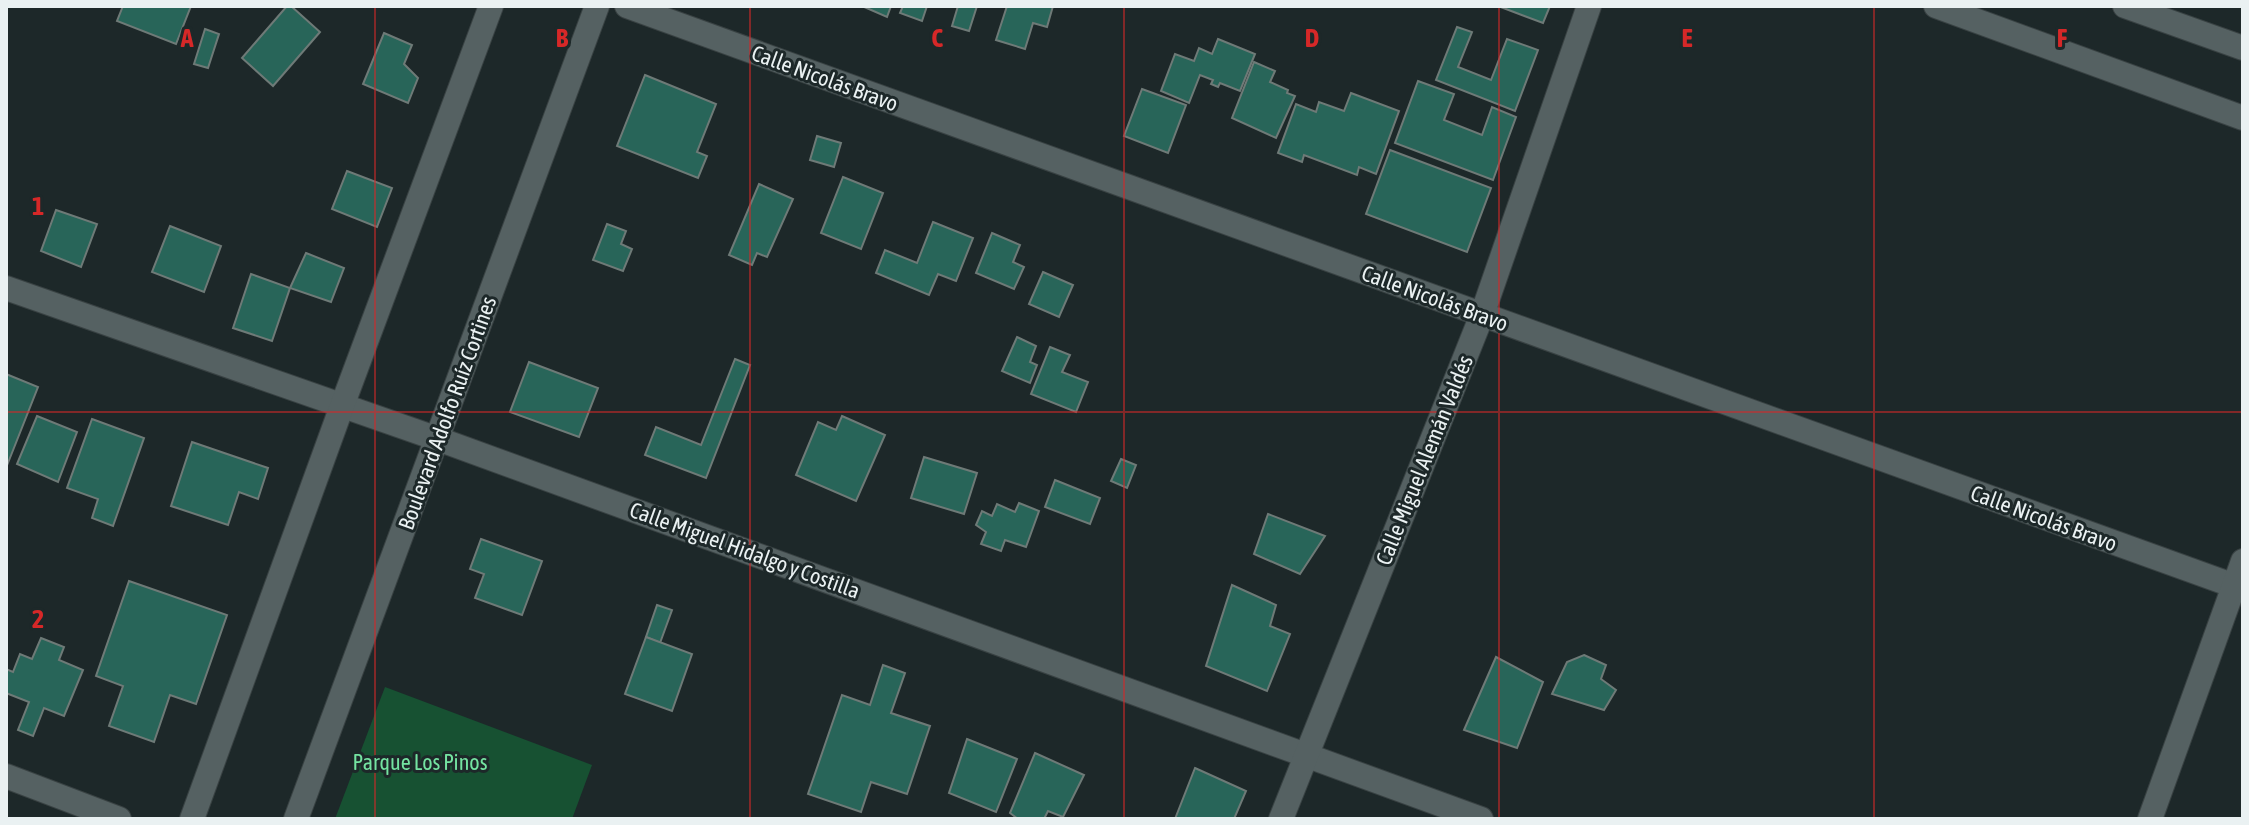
<svg xmlns="http://www.w3.org/2000/svg" width="2249" height="825" font-family="'Asap Condensed',sans-serif">
  <style>
    .green { fill: #175132 }
    .building { fill: #286559; stroke: #6e7a77; stroke-width: 2 }
    .lines { fill: none; stroke-linecap: round; stroke-linejoin: round }
    .minor-casing { stroke: #394243; stroke-width: 26 }
    .minor { stroke: #556162; stroke-width: 24 }
    .grid { fill: none; stroke: #d62828; stroke-width: 2; stroke-opacity: 0.55 }
    .labels { text-anchor: middle; dominant-baseline: central; stroke-width: 6; stroke-linejoin: round; paint-order: stroke }
    .street-label { font-size: 22px; fill: #eaf1f2; stroke: #1d2829 }
    .park-label { font-size: 22px; fill: #74e3a1; stroke: #1d2829 }
    .grid-label { font-size: 26px; text-anchor: middle; font-weight: bold; fill: #d62828; stroke: #1d2829; stroke-width: 6; stroke-linejoin: round; paint-order: stroke }
  </style>
  <rect width="100%" height="100%" fill="#1d2829"/>
  <path class="green" d="M385,687l207,78 -20,54h-237z"/>
  <g class="building">
    <path d="M123,6h68l-15,38 -59,-23z"/>
    <path d="M287,6h4l29,26 -47,54 -31,-28z"/>
    <path d="M862,6h29l-4,11z"/>
    <path d="M903,6h24l-5,15 -22,-8z"/>
    <path d="M958,6h19l-8,25 -17,-5z"/>
    <path d="M1007,6h46l-6,21 -14,-4 -8,26 -29,-9z"/>
    <path d="M1498,6h52l-7,17z"/>
    <path d="M1457,27l15,5 -14,35 33,13 16,-41 31,11 -23,61 -79,-31z"/>
    <path d="M205,29l14,5 -11,34 -14,-4z"/>
    <path d="M384,33l28,12 -8,19 14,14 -10,25 -45,-19z"/>
    <path d="M1218,39l37,15 -15,37 -20,-8 -2,4 -7,-3 2,-4 -13,-5 -11,28 -28,-12 14,-37 19,7 5,-13 13,6z"/>
    <path d="M1254,62l21,9 -5,11 18,8 -1,3 8,3 -19,42 -44,-20z"/>
    <path d="M645,75l71,29 -19,48 10,4 -9,22 -81,-32z"/>
    <path d="M1418,81l36,13 -10,26 38,15 10,-28 24,10 -23,63 -98,-37z"/>
    <path d="M1142,89l44,16 -18,48 -44,-17z"/>
    <path d="M1351,93l48,18 -23,63 -17,-7 -2,8 -53,-20 -2,7 -24,-9 18,-49 20,8 3,-10 25,9z"/>
    <path d="M817,136l24,7 -7,24 -24,-7z"/>
    <path d="M1390,150l101,38 -24,64 -101,-38z"/>
    <path d="M347,171l45,17 -15,39 -45,-18z"/>
    <path d="M843,177l40,16 -22,56 -40,-16z"/>
    <path d="M759,184l34,15 -26,58 -10,-4 -5,12 -23,-10z"/>
    <path d="M56,210l41,14 -16,43 -40,-16z"/>
    <path d="M933,222l40,16 -17,43 -18,-7 -9,21 -53,-22 9,-23 32,13z"/>
    <path d="M607,224l19,7 -5,13 11,5 -9,22 -30,-11z"/>
    <path d="M170,226l51,20 -17,46 -52,-20z"/>
    <path d="M992,233l28,12 -7,17 11,5 -10,22 -38,-16z"/>
    <path d="M306,253l38,15 -13,34 -41,-14z"/>
    <path d="M1043,272l30,13 -14,32 -30,-13z"/>
    <path d="M251,274l39,14 -18,53 -39,-13z"/>
    <path d="M1017,337l19,9 -6,16 7,3 -7,18 -28,-12z"/>
    <path d="M1050,347l20,8 -8,17 26,10 -12,30 -45,-18z"/>
    <path d="M735,359l15,6 -44,113 -61,-23 11,-28 45,18z"/>
    <path d="M529,362l69,26 -19,49 -69,-25z"/>
    <path d="M6,374l32,13 -32,81z"/>
    <path d="M37,416l40,16 -19,50 -41,-18z"/>
    <path d="M842,416l43,19 -29,66 -60,-26 22,-53 18,8z"/>
    <path d="M92,419l52,19 -31,88 -21,-8 6,-19 -31,-11z"/>
    <path d="M192,442l76,26 -10,31 -19,-7 -11,33 -57,-19z"/>
    <path d="M924,457l53,16 -13,41 -53,-16z"/>
    <path d="M1121,459l15,6 -9,23 -16,-7z"/>
    <path d="M1055,480l45,18 -10,26 -45,-17z"/>
    <path d="M1019,503l20,8 -13,36 -21,-7 -4,11 -20,-7 5,-12 -10,-7 6,-14 10,5 5,-12 18,8z"/>
    <path d="M1268,514l57,22 -25,38 -46,-20z"/>
    <path d="M481,539l61,22 -20,54 -47,-17 9,-24 -14,-5z"/>
    <path d="M129,581l98,34 -31,89 -26,-9 -16,47 -45,-16 14,-40 -27,-10z"/>
    <path d="M1232,585l44,20 -6,21 20,8 -23,57 -61,-25z"/>
    <path d="M657,605l15,5 -12,33 -14,-6z"/>
    <path d="M646,637l46,17 -20,57 -47,-17z"/>
    <path d="M41,638l23,9 -5,13 24,10 -19,46 -20,-8 -11,28 -15,-6 11,-28 -23,-9v-24l7,3 7,-18 12,5z"/>
    <path d="M1584,655l22,10 -5,14 15,11 -12,20 -52,-16 15,-32z"/>
    <path d="M1496,657l47,25 -26,66 -53,-18z"/>
    <path d="M883,665l22,8 -14,40 39,13 -23,68 -36,-12 -10,30 -53,-18 34,-99 28,10z"/>
    <path d="M967,739l50,20 -21,53 -47,-19z"/>
    <path d="M1035,753l49,22 -21,42 -15,-6 -4,8h-26l-8,-6z"/>
    <path d="M1195,768l51,23 -12,28h-59z"/>
  </g>
  <g class="lines">
    <g class="minor-casing">
      <g id="minor">
        <path d="M627,6l1616,583"/>
        <path d="M1936,6l307,112"/>
        <path d="M2125,6l118,42"/>
        <path d="M6,288l432,151 1043,380"/>
        <path d="M6,776l113,43"/>
        <path d="M192,819l150,-413 149,-400"/>
        <path d="M296,819l301,-813"/>
        <path d="M1281,819l201,-504 107,-309"/>
        <path d="M2150,819l93,-258"/>
      </g>
    </g>
    <use href="#minor" class="minor"/>
  </g>
  <path class="grid" d="M375,6v813M750,6v813M1124,6v813M1499,6v813M1874,6v813M6,412h2237"/>
  <g class="labels">
    <g class="street-label">
      <text transform="translate(825 78) rotate(20)">Calle Nicolás Bravo</text>
      <text transform="translate(1435 298) rotate(20)">Calle Nicolás Bravo</text>
      <text transform="translate(447 413) rotate(-70)">Boulevard Adolfo Ruíz Cortines</text>
      <text transform="translate(1424 460) rotate(-68)">Calle Miguel Alemán Valdés</text>
      <text transform="translate(2044 518) rotate(20)">Calle Nicolás Bravo</text>
      <text transform="translate(745 550) rotate(20)">Calle Miguel Hidalgo y Costilla</text>
    </g>
    <g class="park-label">
      <text x="420" y="762">Parque Los Pinos</text>
    </g>
  </g>
  <g class="grid-label">
    <text x="187" y="47">A</text>
    <text x="562" y="47">B</text>
    <text x="937" y="47">C</text>
    <text x="1312" y="47">D</text>
    <text x="1687" y="47">E</text>
    <text x="2062" y="47">F</text>
    <text x="38" y="215">1</text>
    <text x="38" y="628">2</text>
  </g>
  <rect width="2249" height="825" fill="none" stroke="#eaf1f2" stroke-width="16"/>
</svg>
